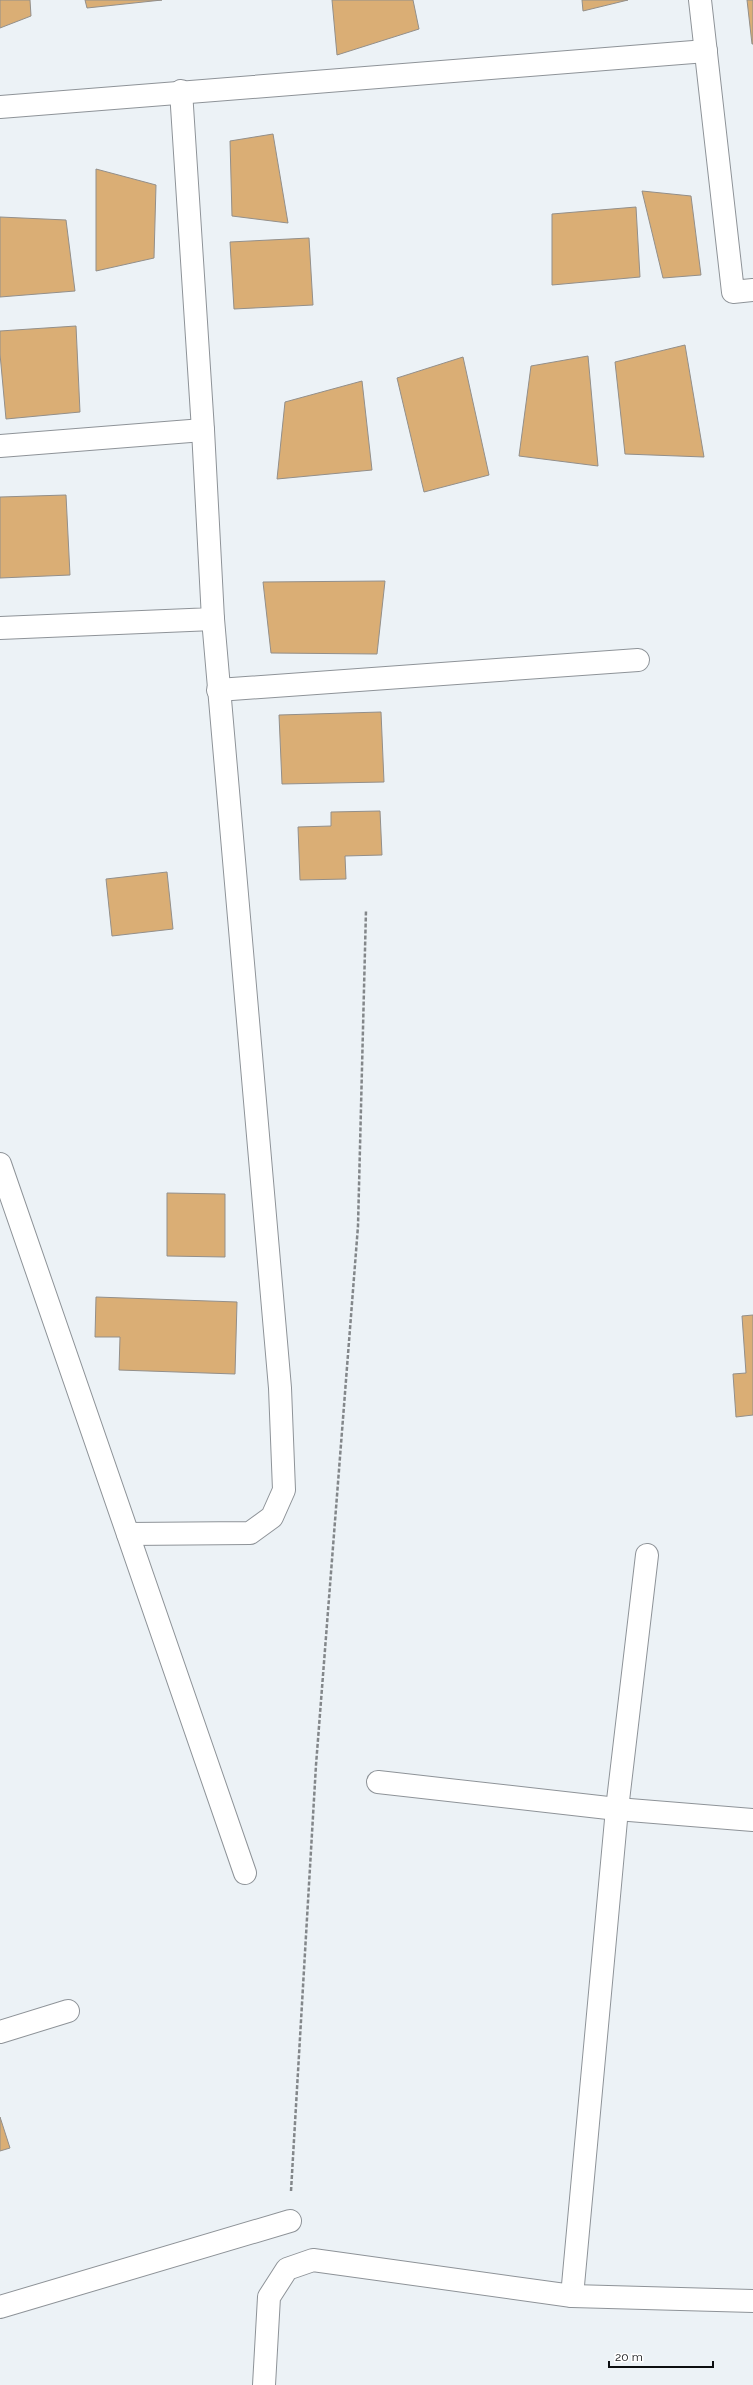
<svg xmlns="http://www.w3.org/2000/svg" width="753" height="2385" font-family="Raleway,sans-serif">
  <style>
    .building { fill: #daae75; stroke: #938f8a }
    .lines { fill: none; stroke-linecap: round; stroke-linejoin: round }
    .minor-casing { stroke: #8e9398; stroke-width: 24 }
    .path { stroke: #83878a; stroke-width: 2.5; stroke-dasharray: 4 2; stroke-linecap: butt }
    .minor { stroke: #fff; stroke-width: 22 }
  </style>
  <rect width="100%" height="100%" fill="#ecf2f6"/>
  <g class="building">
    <path d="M0,0h30l1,16 -31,12z"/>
    <path d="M85,0h77l-75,8z"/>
    <path d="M332,0h81l6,29 -82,26z"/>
    <path d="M582,0h46l-45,11z"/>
    <path d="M747,0h6v44h-1z"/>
    <path d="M273,134l15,89 -56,-7 -2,-75z"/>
    <path d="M96,169l60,16 -2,73 -58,13z"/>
    <path d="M642,191l49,5 10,79 -38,3z"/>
    <path d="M636,207l4,70 -88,8v-71z"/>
    <path d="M0,217l66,3 9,71 -75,6z"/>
    <path d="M309,238l4,67 -79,4 -4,-67z"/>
    <path d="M76,326l4,86 -74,7 -6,-65v-23z"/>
    <path d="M685,345l19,112 -79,-3 -10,-92z"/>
    <path d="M588,356l10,110 -79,-10 12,-90z"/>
    <path d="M463,357l26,118 -65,17 -27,-114z"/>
    <path d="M362,381l10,89 -95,9 8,-77z"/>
    <path d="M66,495l4,80 -70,3v-81z"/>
    <path d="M385,581l-8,73 -106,-1 -8,-71z"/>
    <path d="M381,712l3,70 -102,2 -3,-69z"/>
    <path d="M380,811l2,44 -37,1 1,23 -46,1 -2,-53 33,-1v-14z"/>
    <path d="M167,872l6,57 -61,7 -6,-57z"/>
    <path d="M167,1193l58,1v63l-58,-1z"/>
    <path d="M96,1297l141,5 -2,72 -116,-4 1,-33h-25z"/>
    <path d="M753,1315v100l-17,2 -3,-43 13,-1 -4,-57z"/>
    <path d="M0,2117l10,31 -10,3z"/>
  </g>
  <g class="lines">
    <g class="minor-casing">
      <g id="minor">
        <path d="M700,0l33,292 20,-2"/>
        <path d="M0,107l706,-56"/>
        <path d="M0,446l203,-16"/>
        <path d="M0,628l213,-9 -10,-189 -22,-339"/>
        <path d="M218,690l420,-30"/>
        <path d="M0,1164l245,709"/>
        <path d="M128,1534l122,-1 22,-16 12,-27 -4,-102 -67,-769"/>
        <path d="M378,1782l239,27 136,11"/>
        <path d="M0,2032l68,-21"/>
        <path d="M572,2296l45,-487 30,-254"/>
        <path d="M0,2307l290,-86"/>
        <path d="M264,2385l5,-88 18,-28 26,-9 259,36 181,5"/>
      </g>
    </g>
    <path class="path" d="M291,2191l25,-426 42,-539 8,-316"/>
    <use href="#minor" class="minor"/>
  </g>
  <path d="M609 2361v6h104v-6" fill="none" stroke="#0c0e10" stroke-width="2"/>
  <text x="615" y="2361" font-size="12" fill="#0c0e10" stroke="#ffffff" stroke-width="3" paint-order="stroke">20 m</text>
</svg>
